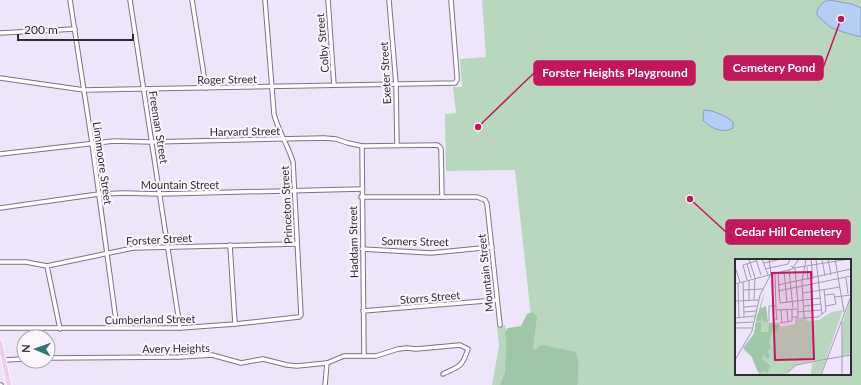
<svg xmlns="http://www.w3.org/2000/svg" width="861" height="385" font-family="Lato,sans-serif">
  <style>
    .green { fill: #b9d6bf; fill-rule: evenodd }
    .forest { fill: #9fc7a7 }
    .water { fill: #b3cff5; stroke: #8c9ebc }
    .lines { fill: none; stroke-linecap: round; stroke-linejoin: round }
    .minor-casing { stroke: #7d728b; stroke-width: 5.5 }
    .major-casing { stroke: #fff; stroke-width: 6 }
    .minor { stroke: #fff; stroke-width: 3.5 }
    .major { stroke: #efceee; stroke-width: 4.5 }
    .labels { text-anchor: middle; dominant-baseline: central; stroke-width: 4; stroke-linejoin: round; paint-order: stroke }
    .street-label { font-size: 11px; fill: #302c36; stroke: #f8f6fb }
    .inset-road { fill: none; stroke: #a29bac; stroke-width: 1 }
    .view { fill: #c2185b; fill-opacity: 0.15; stroke: #c2185b; stroke-width: 2 }
    .inset-edge { fill: none; stroke: #302c36; stroke-width: 2 }
    .leader { fill: none; stroke: #c2185b; stroke-width: 1.5 }
    .callout-dot { fill: #c2185b; stroke: #f8f6fb; stroke-width: 1.5 }
    .callout { fill: #c2185b; stroke: #c2185b; stroke-width: 1.5 }
    .callout-label { font-size: 12px; text-anchor: middle; font-weight: bold; fill: #fff }
  </style>
  <rect width="100%" height="100%" fill="#eee5fb"/>
  <path class="green" d="M482,0h379v385h-369l7,-39 -2,-20 8,-1 1,4 26,-3 -17,-156 -69,1 -1,-57 11,-1 -3,-26h9l-2,-28 26,-2zM736,260h114v114h-114z"/>
  <path class="forest" d="M532,312l5,4 -4,33 3,1 3,-4 4,-1 32,7c5,9 3,23 2,33h-77l5,-12 1,-32 -1,-8 3,-5 13,-2 6,-12z"/>
  <g class="water">
    <path d="M829,0l23,4 9,4v29l-18,-5 -13,-5 -13,-12c-1,-6 5,-14 12,-15z"/>
    <path d="M704,110c9,0 22,6 29,12v6c-10,6 -23,0 -30,-8z"/>
  </g>
  <g class="lines">
    <g class="minor-casing">
      <g id="minor">
        <path d="M70,0l22,143 25,185"/>
        <path d="M130,0l50,328"/>
        <path d="M192,0l14,88"/>
        <path d="M328,0l6,85"/>
        <path d="M389,0l7,84 1,61"/>
        <path d="M0,33l75,-4"/>
        <path d="M0,78l84,12 371,-7 2,-3v-4l-6,-76"/>
        <path d="M0,154l114,-13 37,1 173,-4 12,1 12,4 14,3 75,-1 2,1 2,3 1,48"/>
        <path d="M361,197h116l8,3 2,4 13,121"/>
        <path d="M0,208l99,-14 25,-1 36,1 201,-5"/>
        <path d="M230,245l5,79"/>
        <path d="M362,249l69,4 61,-6"/>
        <path d="M0,262h26l21,4 86,-18 164,-4"/>
        <path d="M47,266l13,63"/>
        <path d="M363,311l134,-11"/>
        <path d="M0,328h180l55,-4 64,-7 2,-2 -8,-153c-5,-17 -15,-31 -19,-48l-9,-114"/>
        <path d="M364,356h12l22,-7 9,-1 9,1 44,-4 8,4c-6,18 -8,17 -25,25"/>
        <path d="M48,358l131,-1 33,-2 29,8 22,-4 24,6 10,1 30,-3 17,-7h20l-2,-210"/>
        <path d="M4,360l20,-1"/>
        <path d="M0,385h1"/>
        <path d="M325,385l2,-22"/>
      </g>
    </g>
    <g class="major-casing">
      <path id="major" d="M0,342l9,43"/>
    </g>
    <use href="#minor" class="minor"/>
    <use href="#major" class="major"/>
  </g>
  <g class="labels">
    <g class="street-label">
      <text transform="translate(322 43) rotate(-95)">Colby Street</text>
      <text transform="translate(385 73) rotate(-93)">Exeter Street</text>
      <text transform="translate(227 79) rotate(-1)">Roger Street</text>
      <text transform="translate(159 127) rotate(81)">Freeman Street</text>
      <text transform="translate(245 131) rotate(-1)">Harvard Street</text>
      <text transform="translate(103 163) rotate(82)">Linnmoore Street</text>
      <text x="180" y="184">Mountain Street</text>
      <text transform="translate(286 205) rotate(-93)">Princeton Street</text>
      <text transform="translate(159 239) rotate(-3)">Forster Street</text>
      <text transform="translate(415 241) rotate(1)">Somers Street</text>
      <text transform="translate(353 242) rotate(-91)">Haddam Street</text>
      <text transform="translate(485 273) rotate(-96)">Mountain Street</text>
      <text transform="translate(430 297) rotate(-5)">Storrs Street</text>
      <text transform="translate(150 319) rotate(-1)">Cumberland Street</text>
      <text transform="translate(176 348) rotate(-1)">Avery Heights</text>
    </g>
  </g>
  <g transform="translate(735 259)">
    <rect width="116" height="116" fill="#eee5fb"/>
    <path d="M116,39v56l-9,2 1,-35zM108,51l-17,49 -29,5 -12,10 -26,1 -6,-17 -9,-8 10,-17 3,-19h9l1,8 13,1v4l15,-3v-7l11,1 1,3 12,-1 12,-8zM91,101l-6,15h-9l1,-12z" fill="#b9d6bf"/>
    <path d="M30,30l-4,19 5,-2 2,16 -5,-1 -1,-5 -1,5h-5zM21,63h5v10h7l1,-9 12,3 -3,1 -1,4 -5,1 -3,9 2,8 -4,1 3,7 -4,2 -1,-5 -3,5 8,7 -3,8 -2,-3 -4,2 -4,-3 -6,-15 -8,-7 11,-14z" fill="#9fc7a7"/>
    <path class="inset-road" d="M14,0l6,19 -1,22M21,0l5,16M27,0l6,16M34,0l2,15M71,0l-4,22 2,37 14,-1 8,-6 -2,-22M76,0l2,20M81,0l6,55M87,0l3,17M93,0l3,16M100,0l9,53M29,4l17,-4M12,5l4,14M56,7l4,3 3,36v12h-6M0,8l5,15M72,8l1,13M59,9l55,-9M30,10l23,-5 2,-5M54,11l4,38M49,12l3,32M43,14l2,30 40,-5M40,15l1,36 21,-1M111,19l2,16M12,21l-4,-15 13,-4M8,23l1,35M3,24l1,35M0,25l57,-15 7,-10M43,26l73,-16M8,31l20,-1M43,32l73,-15M68,34l37,-6M90,36l9,-1 2,10 -10,2M100,38l16,-2M0,42l24,-1M14,42v-21M69,47l17,-2M9,48l13,-1M46,51l1,13M52,51l1,12M9,53l12,-1M62,53l24,-2M0,59l20,-2M40,59l2,2 -1,-10M34,62v-15h6M0,64l18,-1M45,64l12,-2v-12M0,69h17M92,100l24,-4M0,101l17,-29 8,-36 11,-21M52,114l9,-8 31,-6M86,116l30,-79M107,116v-53"/>
    <path class="view" d="M76,13l3,87 -39,1 -3,-87z"/>
    <rect width="116" height="116" class="inset-edge"/>
  </g>
  <path class="leader" d="M841 19L823 68M478 127L534 73M690 199L726 232"/>
  <g class="callout-dot">
    <circle cx="841" cy="19" r="4"/>
    <circle cx="478" cy="127" r="4"/>
    <circle cx="690" cy="199" r="4"/>
  </g>
  <g class="callout">
    <rect x="724" y="56" width="99" height="24" rx="4"/>
    <rect x="534" y="61" width="161" height="24" rx="4"/>
    <rect x="726" y="220" width="124" height="24" rx="4"/>
  </g>
  <g class="callout-label">
    <text x="774" y="72">Cemetery Pond</text>
    <text x="615" y="77">Forster Heights Playground</text>
    <text x="788" y="236">Cedar Hill Cemetery</text>
  </g>
  <g transform="translate(36 349) rotate(272)"><circle r="19" fill="#f8f6fb" stroke="#a8a5ac"/>
  <path d="M0-3L7 15L0 10L-7 15Z" fill="#2c7678"/>
  <text y="-6" font-size="11" font-weight="bold" text-anchor="middle" fill="#302c36">N</text>
  </g>
  <path d="M18 34v6h115v-6" fill="none" stroke="#302c36" stroke-width="2"/>
  <text x="24" y="34" font-size="12" fill="#302c36" stroke="#f8f6fb" stroke-width="3" paint-order="stroke">200 m</text>
</svg>
